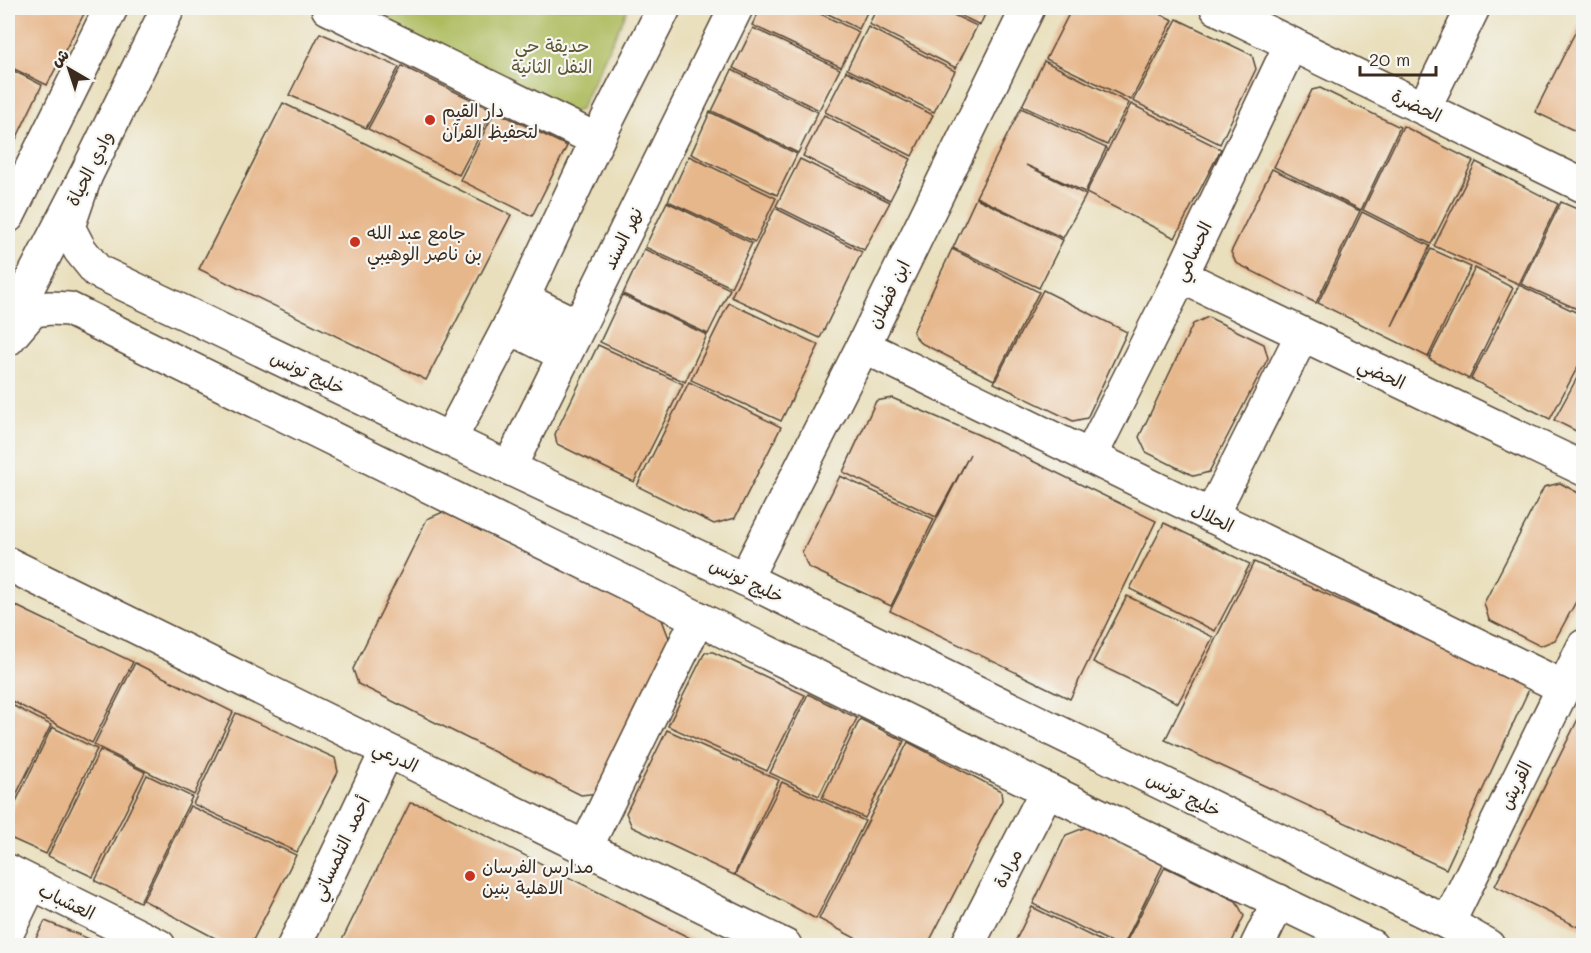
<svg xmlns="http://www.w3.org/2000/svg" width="1591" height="953" font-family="Mali,'Playpen Sans Arabic',sans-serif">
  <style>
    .green { fill: #aebc5f; stroke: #74733e; stroke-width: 1.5 }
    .building { fill: #e7b78c }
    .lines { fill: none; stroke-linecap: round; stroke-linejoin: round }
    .minor-casing { stroke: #554536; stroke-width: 36 }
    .minor { stroke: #fff; stroke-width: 33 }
    .poi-dot { fill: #c8321e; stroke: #f6f6f2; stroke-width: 2 }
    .labels { text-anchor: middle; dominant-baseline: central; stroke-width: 4.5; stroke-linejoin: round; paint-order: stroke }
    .park-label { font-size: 18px; fill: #5e5632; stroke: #f6f6f2 }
    .street-label { font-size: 18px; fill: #3b2a1e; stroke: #f6f6f2 }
    .poi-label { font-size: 18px; fill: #3b2a1e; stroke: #f6f6f2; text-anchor: start }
  </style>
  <rect width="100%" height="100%" fill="#f6f6f2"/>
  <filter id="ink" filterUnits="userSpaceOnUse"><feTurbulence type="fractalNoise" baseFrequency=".0167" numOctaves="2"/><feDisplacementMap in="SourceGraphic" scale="12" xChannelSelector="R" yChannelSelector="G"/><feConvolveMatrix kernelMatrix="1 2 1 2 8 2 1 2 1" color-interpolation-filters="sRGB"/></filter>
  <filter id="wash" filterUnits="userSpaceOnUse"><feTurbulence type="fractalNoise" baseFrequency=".008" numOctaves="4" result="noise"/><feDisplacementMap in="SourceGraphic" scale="24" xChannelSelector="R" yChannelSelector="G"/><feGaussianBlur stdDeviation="1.35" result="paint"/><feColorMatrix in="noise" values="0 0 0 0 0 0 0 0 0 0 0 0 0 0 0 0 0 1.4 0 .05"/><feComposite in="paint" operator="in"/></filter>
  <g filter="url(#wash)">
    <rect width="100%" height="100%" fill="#e9dfbc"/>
    <path class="green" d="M346,8h282l-48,102 -16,5z"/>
    <g id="blocks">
      <g class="building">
        <path d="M8,8h79l-40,77 -39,-19z"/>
        <path d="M761,8h47l51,24 -18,35 -89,-42z"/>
        <path d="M816,8h53l-10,21z"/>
        <path d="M877,8h62l38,18 -21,42 -87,-44z"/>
        <path d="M945,8h43l-8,17z"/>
        <path d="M1072,8h76l25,12 -42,80 -85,-41z"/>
        <path d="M1584,15v120l-49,-23z"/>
        <path d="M1177,19l75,36 4,14 -36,75 -87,-43z"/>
        <path d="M868,27l87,44 -21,41 -87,-43z"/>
        <path d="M753,28l87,41 -21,41 -86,-42z"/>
        <path d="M320,33l79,34 -33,61 -77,-33z"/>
        <path d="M1044,61l85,42 -22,42 -85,-39z"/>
        <path d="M402,66l91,44 -34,65 -91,-46z"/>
        <path d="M8,68l34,17 -34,71z"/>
        <path d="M732,70l86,42 -20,41 -86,-42z"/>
        <path d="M846,71l87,44 -21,41 -87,-44z"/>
        <path d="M1320,88l80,39 -39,83 -87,-43 38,-77z"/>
        <path d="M283,103l228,112 -85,165 -227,-111z"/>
        <path d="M1131,104l90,45 -46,89 -89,-45z"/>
        <path d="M1021,108l85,40 -21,44 -59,-27 60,30 -23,43 -87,-41z"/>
        <path d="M495,111l72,35 -35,70 -72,-36z"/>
        <path d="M710,112l87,42 -20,41 -86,-41z"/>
        <path d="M824,115l87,44 -21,41 -87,-44z"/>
        <path d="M1403,126l70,35 -42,83 -68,-34z"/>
        <path d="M689,156l87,42 -21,44 -87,-41z"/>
        <path d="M800,159l90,43 -26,48 -88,-44z"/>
        <path d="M1476,162l82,42 -39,80 -85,-38z"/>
        <path d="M1272,169l88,42 -44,92 -80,-40 -5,-11z"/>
        <path d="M976,198l87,42 -24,48 -86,-40z"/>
        <path d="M667,202l85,41 -21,44 -86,-40z"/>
        <path d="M1561,202l23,10v100l-63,-28z"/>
        <path d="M775,208l87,44 -42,86 -89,-41z"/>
        <path d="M1362,212l68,34 -38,80 39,-77 40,18 -43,90 -110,-54z"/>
        <path d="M644,249l86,40 -22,45 -85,-40z"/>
        <path d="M952,249l87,43 -45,88 -75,-38 -6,-10z"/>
        <path d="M1475,268l38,20 -44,91 -40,-20z"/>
        <path d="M1519,285l65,31v39l-34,64 -79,-40z"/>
        <path d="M1043,290l84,42 -40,86 -14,3 -79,-38z"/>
        <path d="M622,295l85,40 -22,47 -85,-40z"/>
        <path d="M729,303l90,42 -38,76 -90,-41z"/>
        <path d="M1208,317l56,27 4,14 -59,114 -15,4 -48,-24 -7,-15 54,-113z"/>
        <path d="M598,345l85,39 -49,98 -77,-38 -2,-10z"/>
        <path d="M1584,365v70l-30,-15z"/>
        <path d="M689,382l92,45 -46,91 -21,6 -77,-38z"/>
        <path d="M892,398l87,37 177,86 -86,178 -180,-88 80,-157 -34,63 -93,-45 33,-71z"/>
        <path d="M840,476l94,43 -43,87 -83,-39 -6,-15z"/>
        <path d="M1560,483l24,13v91l-29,53 -15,6 -51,-26 -5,-17 60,-116z"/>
        <path d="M443,512l218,105 9,24 -72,152 -17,2 -223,-111 -5,-15 74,-150z"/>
        <path d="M1164,523l86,41 -35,67 -85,-42z"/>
        <path d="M1254,562l277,123 -85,184 -281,-129z"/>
        <path d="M1127,596l86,41 -35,66 -85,-41z"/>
        <path d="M8,602l125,60 -41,81 -84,-44z"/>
        <path d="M705,652h8l92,43 -38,76 -99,-45z"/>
        <path d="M135,663l98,49 -39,83 -100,-50z"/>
        <path d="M808,694l49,24 -38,78 -49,-23z"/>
        <path d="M8,703l43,22 -43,86z"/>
        <path d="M1584,707v223l-89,-44z"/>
        <path d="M236,713l99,45 3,14 -41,80 -104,-48z"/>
        <path d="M860,719l44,22 -39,77 -43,-20z"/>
        <path d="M52,727l45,22 -51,105 -38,-17v-19z"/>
        <path d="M667,730l112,50 -45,95 -102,-48 -6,-14z"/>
        <path d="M908,742l93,49 1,9 -75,146h-57l-51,-27z"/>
        <path d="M100,750l45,22 -52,105 -45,-21z"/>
        <path d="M147,775l45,22 -52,105 -45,-21z"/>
        <path d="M782,782l83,39 -49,98 -81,-44z"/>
        <path d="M410,803l18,4 278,139h-367z"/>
        <path d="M190,806l106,49 -46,91h-20l-87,-46z"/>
        <path d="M1089,826l74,39 -40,81h-4l-86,-42 33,-69z"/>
        <path d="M1165,867l71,34 8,15 -14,30h-106z"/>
        <path d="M1032,907l71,35 7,4h-97z"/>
        <path d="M45,921l59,24v1h-72z"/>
      </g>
    </g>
  </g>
  <g filter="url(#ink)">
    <use href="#blocks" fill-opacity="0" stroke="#554536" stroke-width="1.5"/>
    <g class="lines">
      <g class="minor-casing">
        <g id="minor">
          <path d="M328,8l269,132"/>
          <path d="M1217,8l367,178"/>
          <path d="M1424,108l49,-100"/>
          <path d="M85,177l-17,50 12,23 17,21 412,197 236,111 703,344 40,23"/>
          <path d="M8,216l103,-208"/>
          <path d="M1181,276l403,193"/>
          <path d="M523,299l55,27"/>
          <path d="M8,326l77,-149 83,-169"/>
          <path d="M509,327l54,27"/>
          <path d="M8,339l25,-29 17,-2 19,1 978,481 324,156"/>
          <path d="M863,346l700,341"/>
          <path d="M450,439l59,-112 88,-187 67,-132"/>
          <path d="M1090,457l91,-181 110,-232"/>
          <path d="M509,468l227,-460"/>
          <path d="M1211,516l91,-181"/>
          <path d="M8,564l777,382"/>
          <path d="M745,579l118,-233 165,-338"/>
          <path d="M586,847l112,-229"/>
          <path d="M8,871l151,75"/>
          <path d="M1448,923l136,-277"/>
          <path d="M8,931l23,-48"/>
          <path d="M294,946l93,-195"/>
          <path d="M967,946l80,-156"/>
          <path d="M1257,946l22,-45"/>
        </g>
      </g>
      <use href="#minor" class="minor"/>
    </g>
  </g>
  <g class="poi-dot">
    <circle cx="430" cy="120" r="6"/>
    <circle cx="355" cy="242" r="6"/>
    <circle cx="470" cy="876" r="6"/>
  </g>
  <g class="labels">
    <g class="park-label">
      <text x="552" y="45">حديقة حي<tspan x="552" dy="21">النفل الثانية</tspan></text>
    </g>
    <g class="street-label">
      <text transform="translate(1417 105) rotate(26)">الحضرة</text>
      <text transform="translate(89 168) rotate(-63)">وادي الحياة</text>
      <text transform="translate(622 238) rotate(-64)">نهر السند</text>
      <text transform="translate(1192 251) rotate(-64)">الحسامي</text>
      <text transform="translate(888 294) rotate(-64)">ابن فضلان</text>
      <text transform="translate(308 372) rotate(25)">خليج تونس</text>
      <text transform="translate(1382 373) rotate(25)">الحضي</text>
      <text transform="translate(1213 517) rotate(26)">الحلال</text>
      <text transform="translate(747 580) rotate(26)">خليج تونس</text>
      <text transform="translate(396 756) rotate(26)">الدرعي</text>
      <text transform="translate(1515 785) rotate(-64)">القريش</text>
      <text transform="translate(1184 794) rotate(26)">خليج تونس</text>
      <text transform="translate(340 848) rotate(-65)">أحمد التلمساني</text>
      <text transform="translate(1007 868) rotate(-63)">مرادة</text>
      <text transform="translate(67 901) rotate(26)">العشباب</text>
    </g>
    <g class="poi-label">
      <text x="442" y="110">دار القيم<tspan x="442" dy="21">لتحفيظ القرآن</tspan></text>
      <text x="367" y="232">جامع عبد الله<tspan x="367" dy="21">بن ناصر الوهيبي</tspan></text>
      <text x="482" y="866">مدارس الفرسان<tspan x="482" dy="21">الاهلية بنين</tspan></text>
    </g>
  </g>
  <rect width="1591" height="953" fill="none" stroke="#f6f6f2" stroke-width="30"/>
  <g transform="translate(69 69) rotate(321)" stroke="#f6f6f2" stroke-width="4.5" paint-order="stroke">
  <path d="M0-4.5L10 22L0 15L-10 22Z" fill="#3b2a1e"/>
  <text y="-9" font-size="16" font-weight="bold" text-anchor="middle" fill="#3b2a1e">ش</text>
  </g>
  <path d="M1360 66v9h76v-9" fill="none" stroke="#3b2a1e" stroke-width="3"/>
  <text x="1369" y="66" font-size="18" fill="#3b2a1e" stroke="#f6f6f2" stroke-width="4.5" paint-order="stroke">20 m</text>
</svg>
